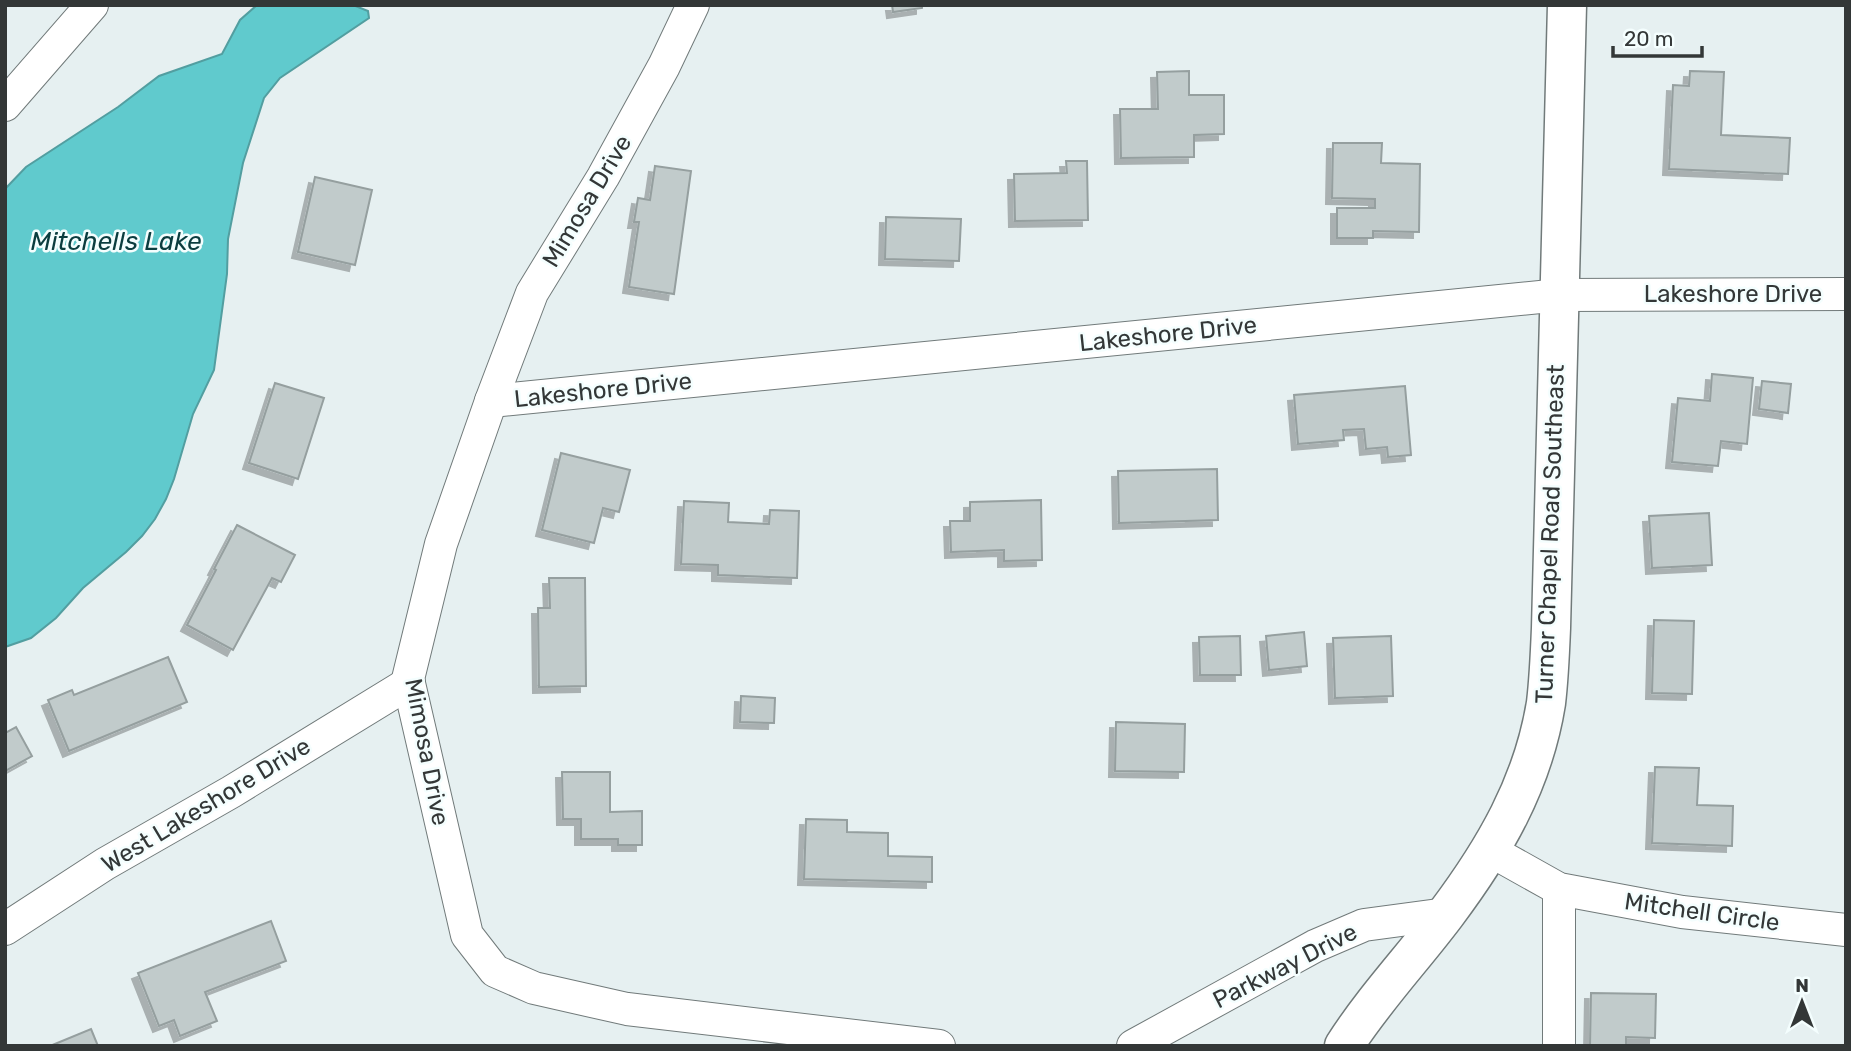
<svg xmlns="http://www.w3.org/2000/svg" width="1851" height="1051" font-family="Rubik,sans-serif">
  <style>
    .water { fill: #60cacd; stroke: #529ea0; stroke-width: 2 }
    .building { fill: #c1cbcb; stroke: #959f9f; stroke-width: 2; filter: url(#shadow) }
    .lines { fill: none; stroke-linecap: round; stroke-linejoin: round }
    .street-casing { stroke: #717a7a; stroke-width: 34 }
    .secondary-casing { stroke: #717a7a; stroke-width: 41 }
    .street { stroke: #fff; stroke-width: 32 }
    .secondary { stroke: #fff; stroke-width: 38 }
    .labels { text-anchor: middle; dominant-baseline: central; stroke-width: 5; stroke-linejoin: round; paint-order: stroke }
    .street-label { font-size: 24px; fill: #333737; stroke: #f4fefe }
    .water-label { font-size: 26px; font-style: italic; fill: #0b3d3f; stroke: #f4fefe }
  </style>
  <defs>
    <filter id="shadow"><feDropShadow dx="-6" dy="6" stdDeviation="0" flood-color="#0004"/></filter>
  </defs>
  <rect width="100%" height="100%" fill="#e6f0f1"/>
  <path class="water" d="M257,5h96l15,6 1,7 -89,60 -16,20 -21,65 -15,76 -1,35 -13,96 -21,44 -19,65 -8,20 -11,20 -13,17 -16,16 -43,36 -27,30 -25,20 -26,9v-458l21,-22 92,-60 41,-31 63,-22 18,-34z"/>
  <g class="building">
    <path d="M892,5h30v3l-29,4z"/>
    <path d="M1189,71v24h35v39l-30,1v22l-73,1 -1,-49h38l-1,-37z"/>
    <path d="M1690,71l34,1 -3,63 69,3 -2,36 -119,-5 4,-84 16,1z"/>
    <path d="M1333,143h49l-1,20 39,1 -1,68 -46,-1v7h-36v-30h38v-9l-43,-1z"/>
    <path d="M1066,161h21l1,59 -73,1 -1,-47 53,-1z"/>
    <path d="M655,166l36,5 -17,123 -45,-7 10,-65h-5l4,-24 12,2z"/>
    <path d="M315,177l57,13 -17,75 -57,-13z"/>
    <path d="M886,217l75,2 -2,42 -74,-2z"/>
    <path d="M1712,374l41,4 -6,66 -26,-3 -3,25 -46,-4 6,-64 32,3z"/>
    <path d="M1762,381l29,3 -3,29 -29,-4z"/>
    <path d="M275,383l49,15 -26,81 -49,-16z"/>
    <path d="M1405,386l6,69 -23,2 -1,-10 -21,2 -2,-20 -21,1 1,10 -46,4 -4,-49z"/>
    <path d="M561,453l69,17 -11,42 -16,-4 -9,35 -52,-13z"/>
    <path d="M1217,469l1,51 -99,3 -1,-52z"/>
    <path d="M1041,500l1,60 -38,1v-11l-53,2 -1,-31h20v-19z"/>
    <path d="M684,501l45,2 -1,19 41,2 1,-14 29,1 -2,67 -79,-3v-10l-37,-1z"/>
    <path d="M1709,513l3,52 -60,3 -3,-52z"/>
    <path d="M237,525l58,30 -14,27 -9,-4 -39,72 -46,-25 29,-55 -2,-1z"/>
    <path d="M549,578h36l1,108 -47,1 -1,-79h12z"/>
    <path d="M1654,620l40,1 -2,73 -40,-1z"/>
    <path d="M1304,632l3,34 -38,4 -3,-34z"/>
    <path d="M1240,636l1,39h-41l-1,-38z"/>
    <path d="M1391,636l2,60 -58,2 -2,-60z"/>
    <path d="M168,657l19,45 -118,49 -21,-51 24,-10 2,5z"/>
    <path d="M741,696l34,2 -1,25 -34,-1z"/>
    <path d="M1116,722l69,2 -1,48 -69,-1z"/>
    <path d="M16,727l16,29 -27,15v-38z"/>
    <path d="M1655,767l44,1 -2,37 36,1 -1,40 -80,-3z"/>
    <path d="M562,772h48v40l32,-1v34h-24v-6h-37v-20h-18z"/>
    <path d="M806,819l41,1v12l41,1v23l44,1v25l-128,-3z"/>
    <path d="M271,921l15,40 -81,31 12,29 -37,15 -6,-16 -15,6 -21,-53z"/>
    <path d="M1591,993l65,1 -1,44 -29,-1v9h-36z"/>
    <path d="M91,1029l7,17h-48z"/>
  </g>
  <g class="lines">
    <g class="street-casing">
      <g id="street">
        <path d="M693,5l-29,61 -61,111 -71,116 -41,108 -50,143 -33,135 59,256 28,36 39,17 93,21 312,37"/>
        <path d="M5,105l87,-100"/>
        <path d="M491,401l1069,-106 286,-1"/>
        <path d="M1491,851l68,38 123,23 164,18"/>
        <path d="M5,929l100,-65 126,-72 178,-109"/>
        <path d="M1133,1046l182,-100 49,-21 82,-11"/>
        <path d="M1559,1046v-157"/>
      </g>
    </g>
    <g class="secondary-casing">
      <path id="secondary" d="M1344,1046c30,-47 69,-88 102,-132 48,-64 87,-130 100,-211 3,-25 4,-50 5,-75l16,-623"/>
    </g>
    <use href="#street" class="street"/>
    <use href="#secondary" class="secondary"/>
  </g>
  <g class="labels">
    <g class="street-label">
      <text transform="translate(587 201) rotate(-59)">Mimosa Drive</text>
      <text x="1733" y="294">Lakeshore Drive</text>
      <text transform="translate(1168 334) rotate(-6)">Lakeshore Drive</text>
      <text transform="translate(603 390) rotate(-6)">Lakeshore Drive</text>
      <text transform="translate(1550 534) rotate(-88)">Turner Chapel Road Southeast</text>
      <text transform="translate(427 752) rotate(79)">Mimosa Drive</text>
      <text transform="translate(206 805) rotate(-31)">West Lakeshore Drive</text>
      <text transform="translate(1702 912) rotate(8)">Mitchell Circle</text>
      <text transform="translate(1285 966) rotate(-27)">Parkway Drive</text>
    </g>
    <g class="water-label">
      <text x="116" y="241">Mitchells Lake</text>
    </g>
  </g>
  <rect width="1851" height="1051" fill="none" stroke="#333737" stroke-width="14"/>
  <g transform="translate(1802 1002)" stroke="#f4fefe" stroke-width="5" paint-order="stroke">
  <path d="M0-5L12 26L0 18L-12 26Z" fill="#333737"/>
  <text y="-10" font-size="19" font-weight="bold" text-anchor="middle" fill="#333737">N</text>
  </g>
  <path d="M1613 46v10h89v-10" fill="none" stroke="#333737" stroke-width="3.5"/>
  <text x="1624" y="46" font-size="21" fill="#333737" stroke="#f4fefe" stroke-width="5" paint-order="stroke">20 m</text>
</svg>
